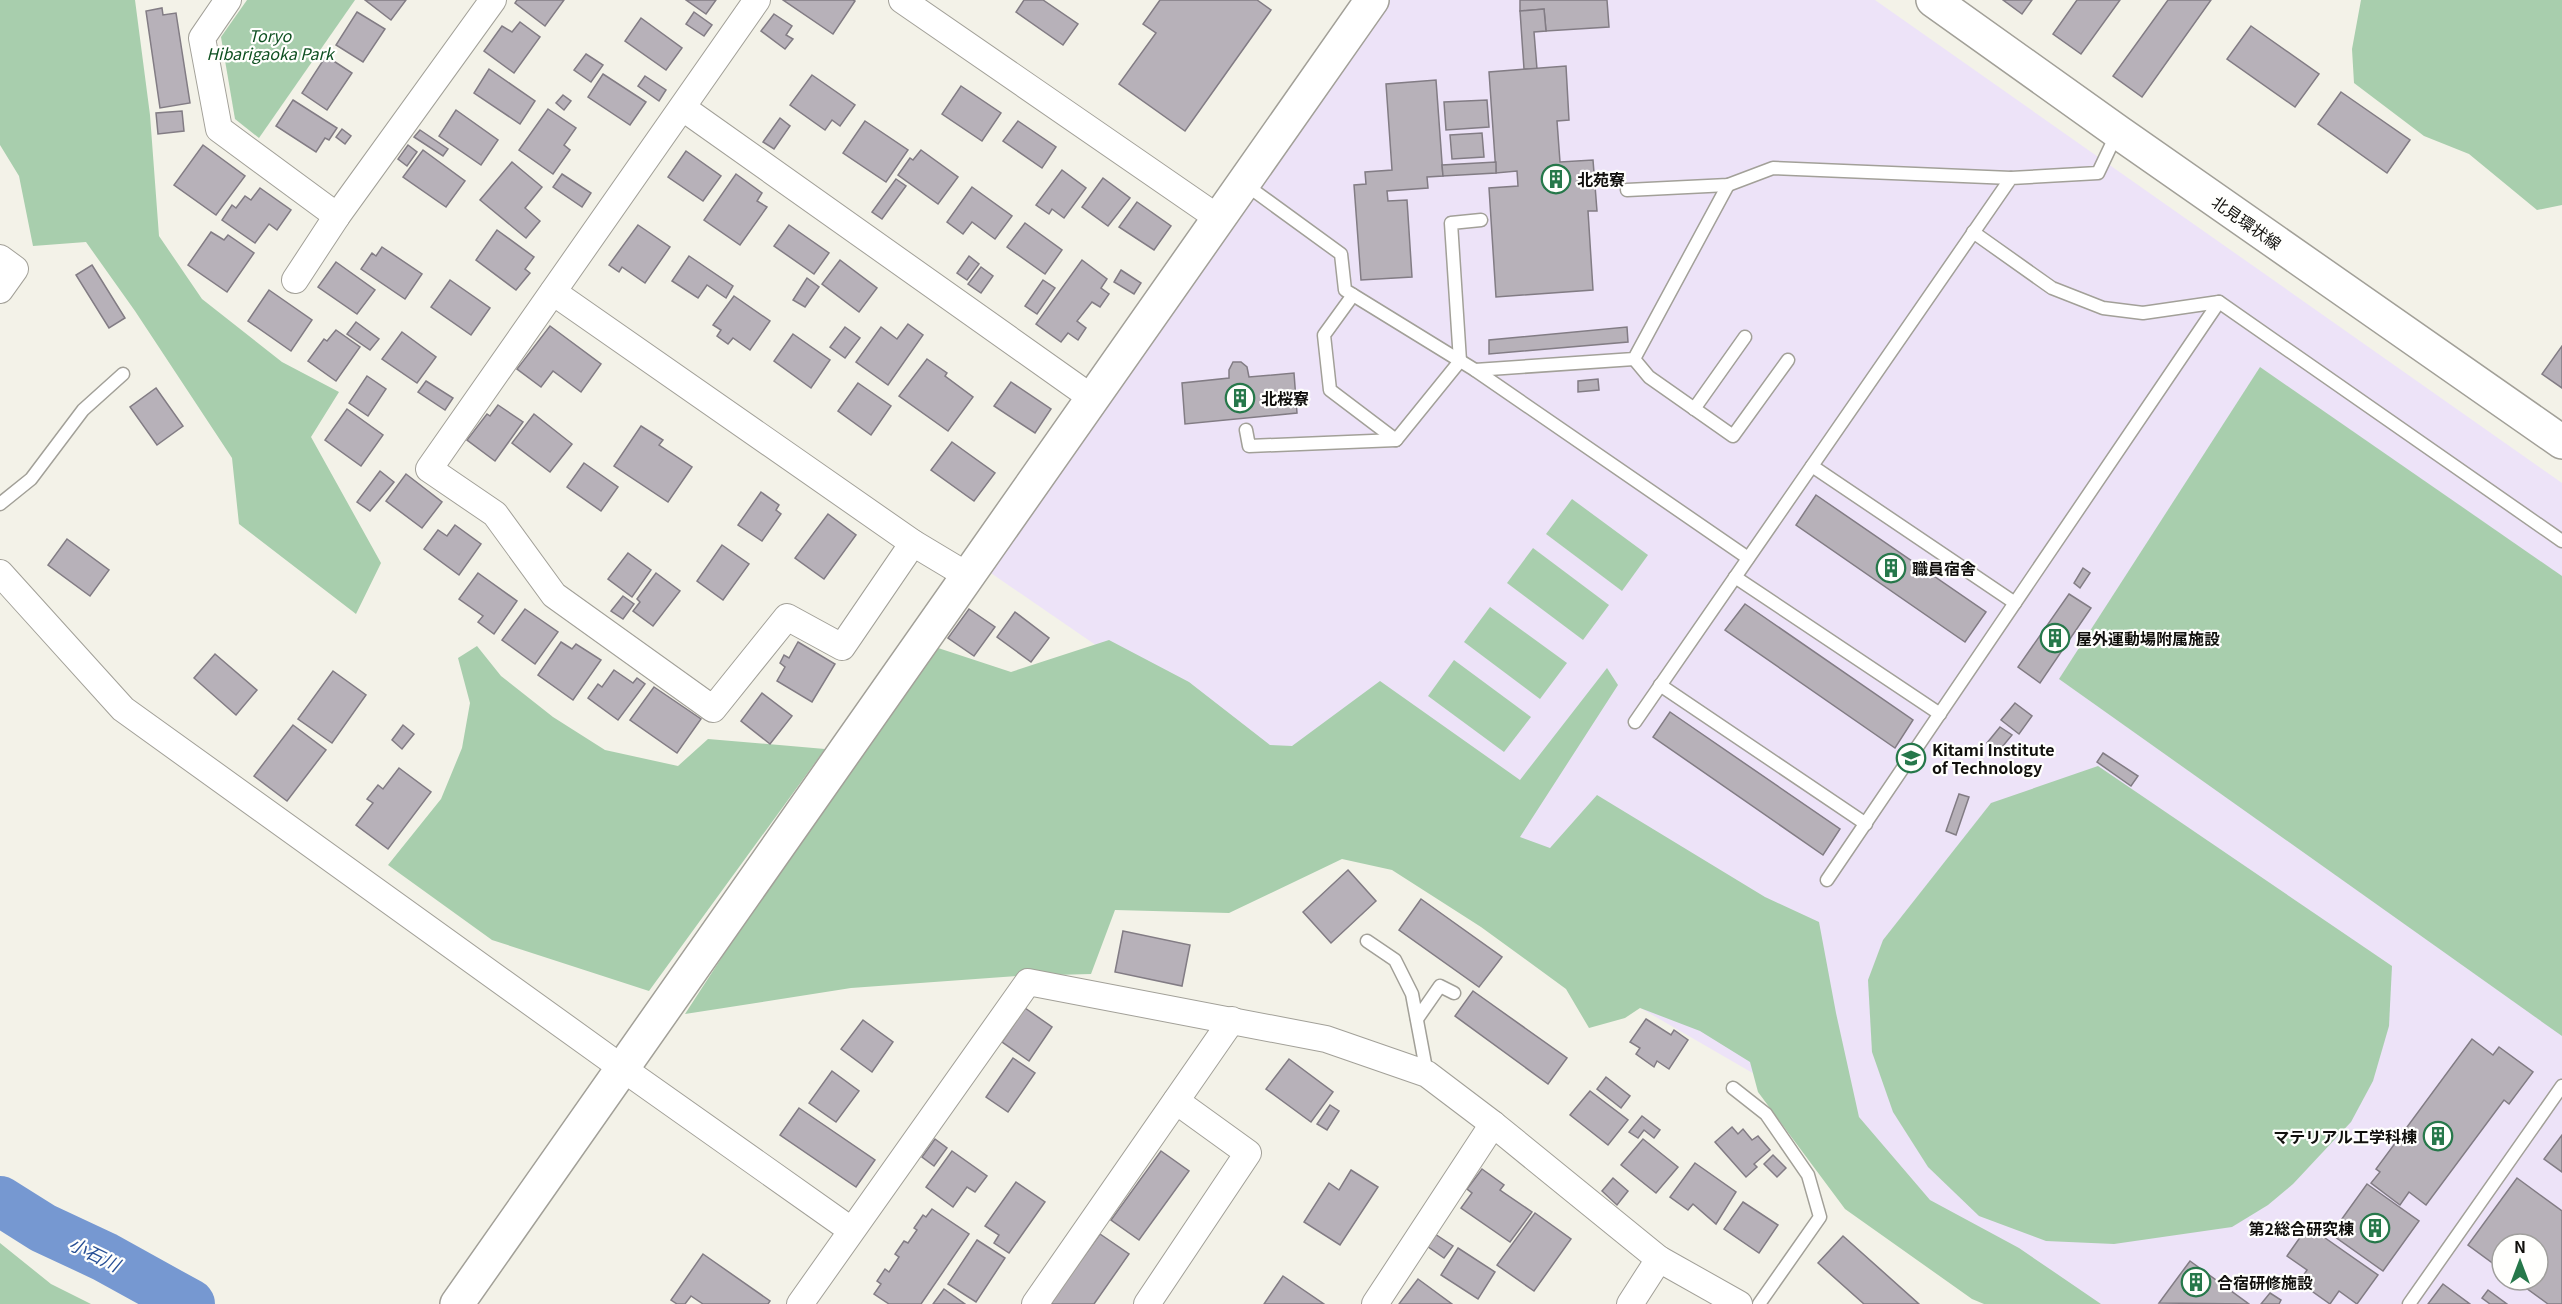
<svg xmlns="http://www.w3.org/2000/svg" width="2562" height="1304" font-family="Georgia,'Noto Sans JP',serif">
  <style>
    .education { fill: #ede3f8; fill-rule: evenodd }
    .green { fill: #a8cead }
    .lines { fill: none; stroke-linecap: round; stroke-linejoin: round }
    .river { stroke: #7698d1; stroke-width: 50 }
    .building { fill: #b7b1b9; stroke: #827c84; stroke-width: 1.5 }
    .lane-casing { stroke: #a2a098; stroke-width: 15 }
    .street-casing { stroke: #a2a098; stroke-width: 28 }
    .secondary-casing { stroke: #a2a098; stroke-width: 36 }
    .lane { stroke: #fff; stroke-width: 12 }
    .street { stroke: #fff; stroke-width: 26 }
    .secondary { stroke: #fff; stroke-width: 33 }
    .labels { text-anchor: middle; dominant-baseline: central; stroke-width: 4.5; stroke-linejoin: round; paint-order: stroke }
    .park-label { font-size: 16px; font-style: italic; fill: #0d4f20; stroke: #fffffd }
    .poi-label { font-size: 16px; font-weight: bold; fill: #11100d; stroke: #fffffd; text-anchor: start }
    .street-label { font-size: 16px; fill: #11100d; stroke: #fffffd }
    .water-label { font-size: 18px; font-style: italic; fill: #274f95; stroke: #fffffd }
  </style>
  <rect width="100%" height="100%" fill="#f3f2e8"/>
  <path class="education" d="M1386,0h489l687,483v821h-516l-283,-225 -228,-132 -550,-378zM2502,1244h36v36h-36z"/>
  <g class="green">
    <path d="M0,0h135l15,115 9,121 43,63 80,63 57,30 -28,45 70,126 -25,51 -117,-90 -7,-66 -97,-147 -49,-69 -53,4 -14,-70 -19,-31z"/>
    <path d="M247,0h108l-96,138 -24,-19 -14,-82z"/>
    <path d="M2361,0h201v205l-25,5 -68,-56 -45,-18 -70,-53 -2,-34z"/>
    <path d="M2260,367l302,209v460l-503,-357z"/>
    <path d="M1572,499l76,56 -26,36 -76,-57z"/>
    <path d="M1533,548l76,57 -26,35 -76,-57z"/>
    <path d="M1490,607l77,56 -27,36 -76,-57z"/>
    <path d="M1109,640l80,42 81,63 22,1 88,-65 140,99 87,-112 11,17 -98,152 30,11 47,-53 168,102 54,25 17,91 23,104 71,83 89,48 82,56h-117l-12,-5 -127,-90 -87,-117 -8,-30 -50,-31 -60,-23 -15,10 -36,10 -23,-39 -85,-62 -89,-57 -50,-11 -113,54 -114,-3 -24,64 -74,2 -166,12 -166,26 171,-263 76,-105 79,26z"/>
    <path d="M477,646l24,30 52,41 52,33 73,16 30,-27 117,10 -176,242 -157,-51 -104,-75 53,-66 21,-51 8,-45 -12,-45z"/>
    <path d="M1454,660l77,57 -27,35 -76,-56z"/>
    <path d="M2098,766l294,200 -3,60 -16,55 -22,41 -58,62 -25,21 -36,22 -118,17 -68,-3 -67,-25 -51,-49 -35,-55 -21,-60 -4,-72 15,-40 108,-137z"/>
    <path d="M0,1243l51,41 40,20h-91z"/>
  </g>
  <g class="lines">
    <path class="river" d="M0,1201l43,27 62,29 85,47"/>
  </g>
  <g class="building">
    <path d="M365,0h41l-15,20z"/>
    <path d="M517,0h47l-19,26 -30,-23z"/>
    <path d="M686,0h30l-10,14z"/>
    <path d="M783,0h70l2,1 -22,33z"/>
    <path d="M1024,0h19l35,24 -15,21 -47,-33z"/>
    <path d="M1160,0h97l14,10 -86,121 -66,-47 37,-51 -13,-9z"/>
    <path d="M1520,0h87l2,27 -63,4 -2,-22 -24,2z"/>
    <path d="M2003,0h29l-10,14z"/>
    <path d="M2077,0h43l-39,54 -28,-20z"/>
    <path d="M2168,0h43l-69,97 -29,-21z"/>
    <path d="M162,8l1,7 13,-2 14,90 -30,5 -14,-97z"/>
    <path d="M1544,9l2,22 -12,1 3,37h-13l-4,-58z"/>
    <path d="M357,12l28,17 -22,33 -27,-17z"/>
    <path d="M694,12l18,13 -8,11 -18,-12z"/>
    <path d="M774,14l18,12 -6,9 7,4 -8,10 -24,-18z"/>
    <path d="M641,18l41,30 -16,22 -41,-29z"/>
    <path d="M520,22l20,15 -26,36 -30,-22 18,-25 10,6z"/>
    <path d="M2251,26l68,48 -24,33 -68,-48z"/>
    <path d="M586,54l17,11 -12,17 -17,-12z"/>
    <path d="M326,56l26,17 -25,37 -25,-17z"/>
    <path d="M1566,66l3,54 -12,1 3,41 33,-2 4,51h-9l5,79 -97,7 -7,-109 29,-2 -1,-15 -21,2 -7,-101z"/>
    <path d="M489,69l46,32 -15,23 -46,-31z"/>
    <path d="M603,74l43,28 -16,23 -42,-28z"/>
    <path d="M812,75l43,30 -15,21 -8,-6 -7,10 -35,-25z"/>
    <path d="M645,76l21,14 -7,11 -21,-15z"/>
    <path d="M1436,80l7,96 -16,1 1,11 -41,3 1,10 19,-1 5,77 -51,3 -7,-95 12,-1 -1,-12 27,-2 -6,-86z"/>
    <path d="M961,86l40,27 -19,28 -40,-27z"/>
    <path d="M2341,92l69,48 -23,33 -69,-49z"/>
    <path d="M563,95l8,6 -7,9 -8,-7z"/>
    <path d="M293,100l44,28 -8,12 -4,-2 -9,14 -40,-26z"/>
    <path d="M1487,100l2,27 -43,3 -2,-28z"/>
    <path d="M548,109l28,19 -12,17 6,5 -17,24 -34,-24z"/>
    <path d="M456,110l42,30 -17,25 -42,-29z"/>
    <path d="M182,111l2,20 -26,3 -2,-21z"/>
    <path d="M780,118l10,8 -16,23 -11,-7z"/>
    <path d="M865,121l43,29 -22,32 -43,-29z"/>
    <path d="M1018,121l38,26 -14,21 -39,-27z"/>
    <path d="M342,129l9,7 -6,8 -9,-7z"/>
    <path d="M420,130l28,19 -5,7 -29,-19z"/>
    <path d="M1482,133l2,24 -32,2 -2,-24z"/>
    <path d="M203,145l42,31 -29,39 -42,-30z"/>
    <path d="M408,145l9,7 -10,14 -9,-7z"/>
    <path d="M423,150l42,31 -19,26 -43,-30z"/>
    <path d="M921,150l37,27 -20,27 -40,-29 12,-17 3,2z"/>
    <path d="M686,151l35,25 -18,25 -35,-24z"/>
    <path d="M512,162l30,25 -17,21 15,13 -14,17 -46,-38z"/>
    <path d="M1496,162v11l-53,3 -1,-11z"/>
    <path d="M1062,170l24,18 -22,30 -12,-9 -3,5 -13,-9z"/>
    <path d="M562,174l29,19 -9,14 -29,-20z"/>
    <path d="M736,174l26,19 -5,8 10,6 -27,38 -36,-25z"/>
    <path d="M1103,178l27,20 -22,28 -26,-19z"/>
    <path d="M896,179l10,7 -24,33 -10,-7z"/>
    <path d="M972,187l40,29 -17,23 -23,-17 -9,12 -16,-12z"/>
    <path d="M260,188l31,22 -14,20 -8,-6 -14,19 -33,-23 10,-15 4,3 9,-12 6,4z"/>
    <path d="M1137,202l34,24 -17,24 -35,-23z"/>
    <path d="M1025,223l37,27 -17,24 -38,-27z"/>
    <path d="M638,225l32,22 -25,36 -23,-16 -3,5 -10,-7z"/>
    <path d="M789,225l40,28 -15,21 -40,-28z"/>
    <path d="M497,230l37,27 -9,12 5,4 -14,17 -40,-30z"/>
    <path d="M211,232l13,8 4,-5 26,18 -27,39 -39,-27z"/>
    <path d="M382,247l40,27 -17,25 -44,-30 11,-16 4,3z"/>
    <path d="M689,256l44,30 -7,12 -19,-13 -9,13 -26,-17z"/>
    <path d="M969,256l10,8 -12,16 -10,-7z"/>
    <path d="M840,260l37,28 -18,24 -37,-28z"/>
    <path d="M1082,260l25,19 -6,9 8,6 -9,13 -8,-5 -15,19 9,7 -8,12 -10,-7 -7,9 -25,-18z"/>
    <path d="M336,262l39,28 -18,24 -39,-27z"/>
    <path d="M92,265l33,53 -16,10 -33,-53z"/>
    <path d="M981,267l12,9 -12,17 -13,-9z"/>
    <path d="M1121,270l20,13 -7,11 -20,-12z"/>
    <path d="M807,278l12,9 -14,20 -12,-7z"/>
    <path d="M450,280l40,28 -19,27 -40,-28z"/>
    <path d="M1043,280l12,8 -18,26 -12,-8z"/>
    <path d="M269,290l43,30 -21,31 -43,-30z"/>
    <path d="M734,296l36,25 -20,29 -17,-12 -5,6 -11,-8 4,-6 -8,-5z"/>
    <path d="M356,322l23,17 -9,11 -23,-16z"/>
    <path d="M908,324l15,11 -35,50 -32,-23 25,-35 16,12z"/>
    <path d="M550,326l51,38 -20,28 -28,-21 -12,16 -24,-18z"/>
    <path d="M845,327l15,11 -15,20 -15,-11z"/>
    <path d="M1627,327l1,15 -139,12v-14z"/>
    <path d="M336,330l24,17 -24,34 -28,-20 16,-22 3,2z"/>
    <path d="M402,332l34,25 -19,26 -35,-24z"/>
    <path d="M793,334l37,26 -19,28 -37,-27z"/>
    <path d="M2562,346v42l-20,-14z"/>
    <path d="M927,359l20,14 -2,3 28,21 -25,34 -49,-35z"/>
    <path d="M1233,362h8l6,5 2,10 45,-4 3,40 -112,11 -3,-41 47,-5v-8z"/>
    <path d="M367,376l19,13 -18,27 -19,-13z"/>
    <path d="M1598,379l1,11 -21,2v-11z"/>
    <path d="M426,381l27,17 -8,12 -27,-18z"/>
    <path d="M1011,382l40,27 -16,24 -41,-27z"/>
    <path d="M858,383l33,23 -20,29 -33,-24z"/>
    <path d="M156,388l27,38 -26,19 -27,-38z"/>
    <path d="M498,405l25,17 -28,39 -28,-21 20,-26 3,2z"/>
    <path d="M347,409l36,26 -22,31 -36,-26z"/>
    <path d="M534,414l38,30 -22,28 -38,-29z"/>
    <path d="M641,426l22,14 -4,5 33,22 -24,35 -54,-36z"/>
    <path d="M952,442l43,31 -21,28 -43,-31z"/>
    <path d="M584,463l34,24 -17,24 -34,-24z"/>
    <path d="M380,471l14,11 -24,29 -13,-9z"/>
    <path d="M406,474l36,28 -20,26 -36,-27z"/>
    <path d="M761,492l18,13 -3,5 5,4 -19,27 -24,-16z"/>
    <path d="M1816,495l170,117 -21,30 -169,-117z"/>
    <path d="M828,514l28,21 -32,44 -29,-21z"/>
    <path d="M455,525l26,19 -22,31 -35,-26 14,-19 9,6z"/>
    <path d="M67,539l42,31 -19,26 -42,-31z"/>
    <path d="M722,545l27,19 -26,36 -26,-19z"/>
    <path d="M628,553l23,17 -19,27 -24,-18z"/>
    <path d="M2083,568l7,5 -10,15 -6,-5z"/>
    <path d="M478,573l39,28 -23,33 -16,-12 5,-6 -24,-17z"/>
    <path d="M656,573l24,18 -27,35 -20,-15 7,-9 -3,-3z"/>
    <path d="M2069,594l22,14 -51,75 -22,-16z"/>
    <path d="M623,596l11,8 -11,15 -12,-8z"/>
    <path d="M1745,604l168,116 -18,28 -170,-118z"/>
    <path d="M525,609l33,23 -23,32 -33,-24z"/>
    <path d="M969,609l26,18 -21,29 -26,-18z"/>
    <path d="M1015,612l34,26 -18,24 -34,-25z"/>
    <path d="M561,642l11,7 4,-5 25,16 -28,40 -35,-25z"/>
    <path d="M798,642l37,22 -23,38 -35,-21 8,-14 -5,-4 4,-8 5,3z"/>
    <path d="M215,654l42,36 -21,25 -42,-37z"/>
    <path d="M614,670l19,13 4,-5 8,6 -27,36 -30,-22 10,-14 4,3z"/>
    <path d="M333,671l33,24 -34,48 -34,-24z"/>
    <path d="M654,687l47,32 -24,34 -47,-33z"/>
    <path d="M762,693l30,23 -22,28 -29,-23z"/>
    <path d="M2015,703l17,13 -13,18 -18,-14z"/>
    <path d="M1670,712l170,117 -17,26 -170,-118z"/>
    <path d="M293,725l33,25 -39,51 -33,-25z"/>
    <path d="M403,725l11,9 -12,15 -10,-9z"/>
    <path d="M2000,727l12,8 -14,17 -11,-9z"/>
    <path d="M2103,753l35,23 -7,10 -34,-24z"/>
    <path d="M399,768l32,24 -43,57 -32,-24 17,-22 -6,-4 11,-14 5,4z"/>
    <path d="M1959,794l10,3 -13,38 -10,-4z"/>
    <path d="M1348,870l28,31 -45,42 -28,-31z"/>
    <path d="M1421,899l81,58 -23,30 -80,-57z"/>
    <path d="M1123,931l67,14 -8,41 -67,-14z"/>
    <path d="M1473,991l94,67 -19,26 -93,-68z"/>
    <path d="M1025,1008l27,19 -23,34 -27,-19z"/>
    <path d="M1646,1019l25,16 3,-5 14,10 -19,29 -12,-8 -3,6 -18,-13 4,-6 -10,-6z"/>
    <path d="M863,1020l30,22 -21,30 -31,-23z"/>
    <path d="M2472,1039l21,16 6,-8 34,25 -24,32 -5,-4 -78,105 -17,-13 -9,13 -29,-22 9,-11 -4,-3z"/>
    <path d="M1013,1058l22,15 -27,39 -22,-15z"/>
    <path d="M1289,1059l44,33 -22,30 -45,-33z"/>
    <path d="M832,1071l27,20 -23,31 -27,-19z"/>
    <path d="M1606,1077l24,19 -9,12 -24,-19z"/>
    <path d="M1590,1091l38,29 -20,25 -38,-30z"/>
    <path d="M1330,1105l9,6 -12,19 -10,-6z"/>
    <path d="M799,1108l76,52 -19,27 -76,-52z"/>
    <path d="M1642,1116l18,14 -6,8 -10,-8 -6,8 -9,-6z"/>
    <path d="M1732,1127l6,7 5,-5 9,11 6,-4 12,14 -16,14 3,3 -11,10 -31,-35z"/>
    <path d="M2562,1135v37l-18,-13z"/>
    <path d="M935,1139l12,9 -13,18 -12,-9z"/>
    <path d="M1643,1139l35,28 -22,26 -35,-28z"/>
    <path d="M952,1151l35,25 -12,16 -8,-5 -14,20 -27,-20z"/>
    <path d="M1161,1151l28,20 -50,69 -28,-20z"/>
    <path d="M1773,1155l13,13 -9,9 -13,-13z"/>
    <path d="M1695,1163l41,29 -20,32 -23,-20 -5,6 -18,-13z"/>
    <path d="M1482,1169l22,16 -4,5 32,22 -22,30 -49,-34 11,-15 -5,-4z"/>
    <path d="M1351,1170l27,17 -38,58 -36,-23 25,-39 10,7z"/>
    <path d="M1613,1178l15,13 -11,14 -15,-14z"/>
    <path d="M2517,1178l45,33v93h-14l-33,-24h23v-36h-36v26l-34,-25z"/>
    <path d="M1016,1182l29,20 -36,51 -15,-10 5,-8 -14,-9z"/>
    <path d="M2367,1184l52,37 -36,50 -52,-37z"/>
    <path d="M1743,1202l35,23 -19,28 -35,-24z"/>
    <path d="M932,1209l37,25 -48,70h-32l-15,-10 7,-10 -4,-3 8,-12 4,3 10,-15 -4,-3 9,-13 4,2 9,-13 -3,-2 9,-13 3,2z"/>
    <path d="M1535,1213l36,26 -37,52 -37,-26z"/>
    <path d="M2308,1226l70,49 -21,29 -18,-13 -9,13 -31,-22 8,-12 -20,-14z"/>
    <path d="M1100,1234l29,20 -35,50h-41l-2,-2z"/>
    <path d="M1435,1234l18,12 -9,12 -17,-12z"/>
    <path d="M1843,1236l76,68h-55l-46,-41z"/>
    <path d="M977,1240l28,18 -29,44 -28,-18z"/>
    <path d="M1458,1248l37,24 -17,27 -37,-24z"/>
    <path d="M703,1254l67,47 -2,3h-65l-12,-8 -6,8h-8l-6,-4z"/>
    <path d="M2190,1261l59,43 -90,-1z"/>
    <path d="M1283,1276l41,28h-60z"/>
    <path d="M1418,1279l34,25h-53z"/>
    <path d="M2443,1284l27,20h-42z"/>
    <path d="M944,1289l21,15h-32z"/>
    <path d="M2488,1290l19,14h-17l-8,-6z"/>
    <path d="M2270,1293l11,7 -2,4h-18z"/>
  </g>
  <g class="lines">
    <g class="lane-casing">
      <g id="lane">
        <path d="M1253,190l88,64 4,36 130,80 273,188"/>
        <path d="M1627,190l101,-5 45,-17 238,10"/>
        <path d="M1973,232l79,56 51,20 40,5 76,-11 343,239"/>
        <path d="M1353,295l-29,40 6,55 66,50"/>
        <path d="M1634,359l15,18 84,59 55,-76"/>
        <path d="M1475,370l159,-11 94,-174"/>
        <path d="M1694,409l51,-72"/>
        <path d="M1246,430l3,16 147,-6 64,-79 -9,-138 30,-3"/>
        <path d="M1812,466l203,137"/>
        <path d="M0,504l31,-25 52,-69 40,-36"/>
        <path d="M1735,577l205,137"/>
        <path d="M1660,685l206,139"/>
        <path d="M1635,722l376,-544 87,-5 19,-40"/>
        <path d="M1827,880l392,-578"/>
        <path d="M1367,941l28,19 17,34 15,80"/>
        <path d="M1417,1019l23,-33 14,7"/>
        <path d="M1733,1088l33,26 42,61 12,42 -61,87"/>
        <path d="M2409,1304l153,-218"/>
      </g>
    </g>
    <g class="street-casing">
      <g id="street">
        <path d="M228,0l-26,38 17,91 118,87"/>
        <path d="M757,0l-328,469 66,45 59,81 159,114 74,-92 55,30 71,-104"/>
        <path d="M902,0l316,218"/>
        <path d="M683,108l409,290"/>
        <path d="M0,258l15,11 -15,21"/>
        <path d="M295,280l42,-64 156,-216"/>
        <path d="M553,292l360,251 55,33"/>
        <path d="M0,573l123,136 499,359 229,162"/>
        <path d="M800,1304l228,-322 298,57 101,35 66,50 166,135 80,45"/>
        <path d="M1035,1304l197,-284"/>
        <path d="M1147,1304l101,-151 -72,-52"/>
        <path d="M1375,1304l118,-180"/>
        <path d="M1630,1304l29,-45"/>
      </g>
    </g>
    <g class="secondary-casing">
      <g id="secondary">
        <path d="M1933,0l185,132 444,310"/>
        <path d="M457,1304l915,-1304"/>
      </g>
    </g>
    <use href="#lane" class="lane"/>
    <use href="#street" class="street"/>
    <use href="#secondary" class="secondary"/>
  </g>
  <defs>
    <g id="building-ring" transform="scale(1.5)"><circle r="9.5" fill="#fffffd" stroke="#26784a" stroke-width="1.5"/><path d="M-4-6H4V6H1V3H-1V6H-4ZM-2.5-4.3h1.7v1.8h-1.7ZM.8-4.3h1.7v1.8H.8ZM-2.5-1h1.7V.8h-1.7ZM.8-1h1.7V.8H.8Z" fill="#26784a"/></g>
    <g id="university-ring" transform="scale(1.5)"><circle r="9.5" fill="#fffffd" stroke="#26784a" stroke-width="1.5"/><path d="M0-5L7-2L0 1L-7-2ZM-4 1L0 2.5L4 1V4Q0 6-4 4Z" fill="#26784a"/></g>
  </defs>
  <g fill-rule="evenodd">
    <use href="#building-ring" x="1556" y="179"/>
    <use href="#building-ring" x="1240" y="398"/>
    <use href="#building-ring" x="1891" y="568"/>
    <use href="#building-ring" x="2055" y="638"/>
    <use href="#university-ring" x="1911" y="758"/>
    <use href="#building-ring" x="2438" y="1136"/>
    <use href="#building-ring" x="2375" y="1228"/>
    <use href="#building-ring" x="2196" y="1282"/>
  </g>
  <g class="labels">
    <g class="park-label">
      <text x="270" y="35">Toryo<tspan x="270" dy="18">Hibarigaoka Park</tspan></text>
    </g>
    <g class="poi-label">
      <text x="1577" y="179">北苑寮</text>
      <text x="1261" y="398">北桜寮</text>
      <text x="1912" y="568">職員宿舎</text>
      <text x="2076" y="638">屋外運動場附属施設</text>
      <text x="1932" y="749">Kitami Institute<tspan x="1932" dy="18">of Technology</tspan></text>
      <text x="2417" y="1136" text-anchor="end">マテリアル工学科棟</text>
      <text x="2354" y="1228" text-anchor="end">第2総合研究棟</text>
      <text x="2217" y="1282">合宿研修施設</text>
    </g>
    <g class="street-label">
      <text transform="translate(2247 222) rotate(35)">北見環状線</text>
    </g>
    <g class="water-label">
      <text transform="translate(95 1253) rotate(26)">小石川</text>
    </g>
  </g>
  <g transform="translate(2520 1262)"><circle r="28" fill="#fffffd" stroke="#a09f9d" stroke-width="1.5"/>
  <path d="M0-4.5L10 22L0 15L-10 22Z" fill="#26784a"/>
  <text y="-9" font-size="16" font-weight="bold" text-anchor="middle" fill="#11100d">N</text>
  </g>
</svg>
